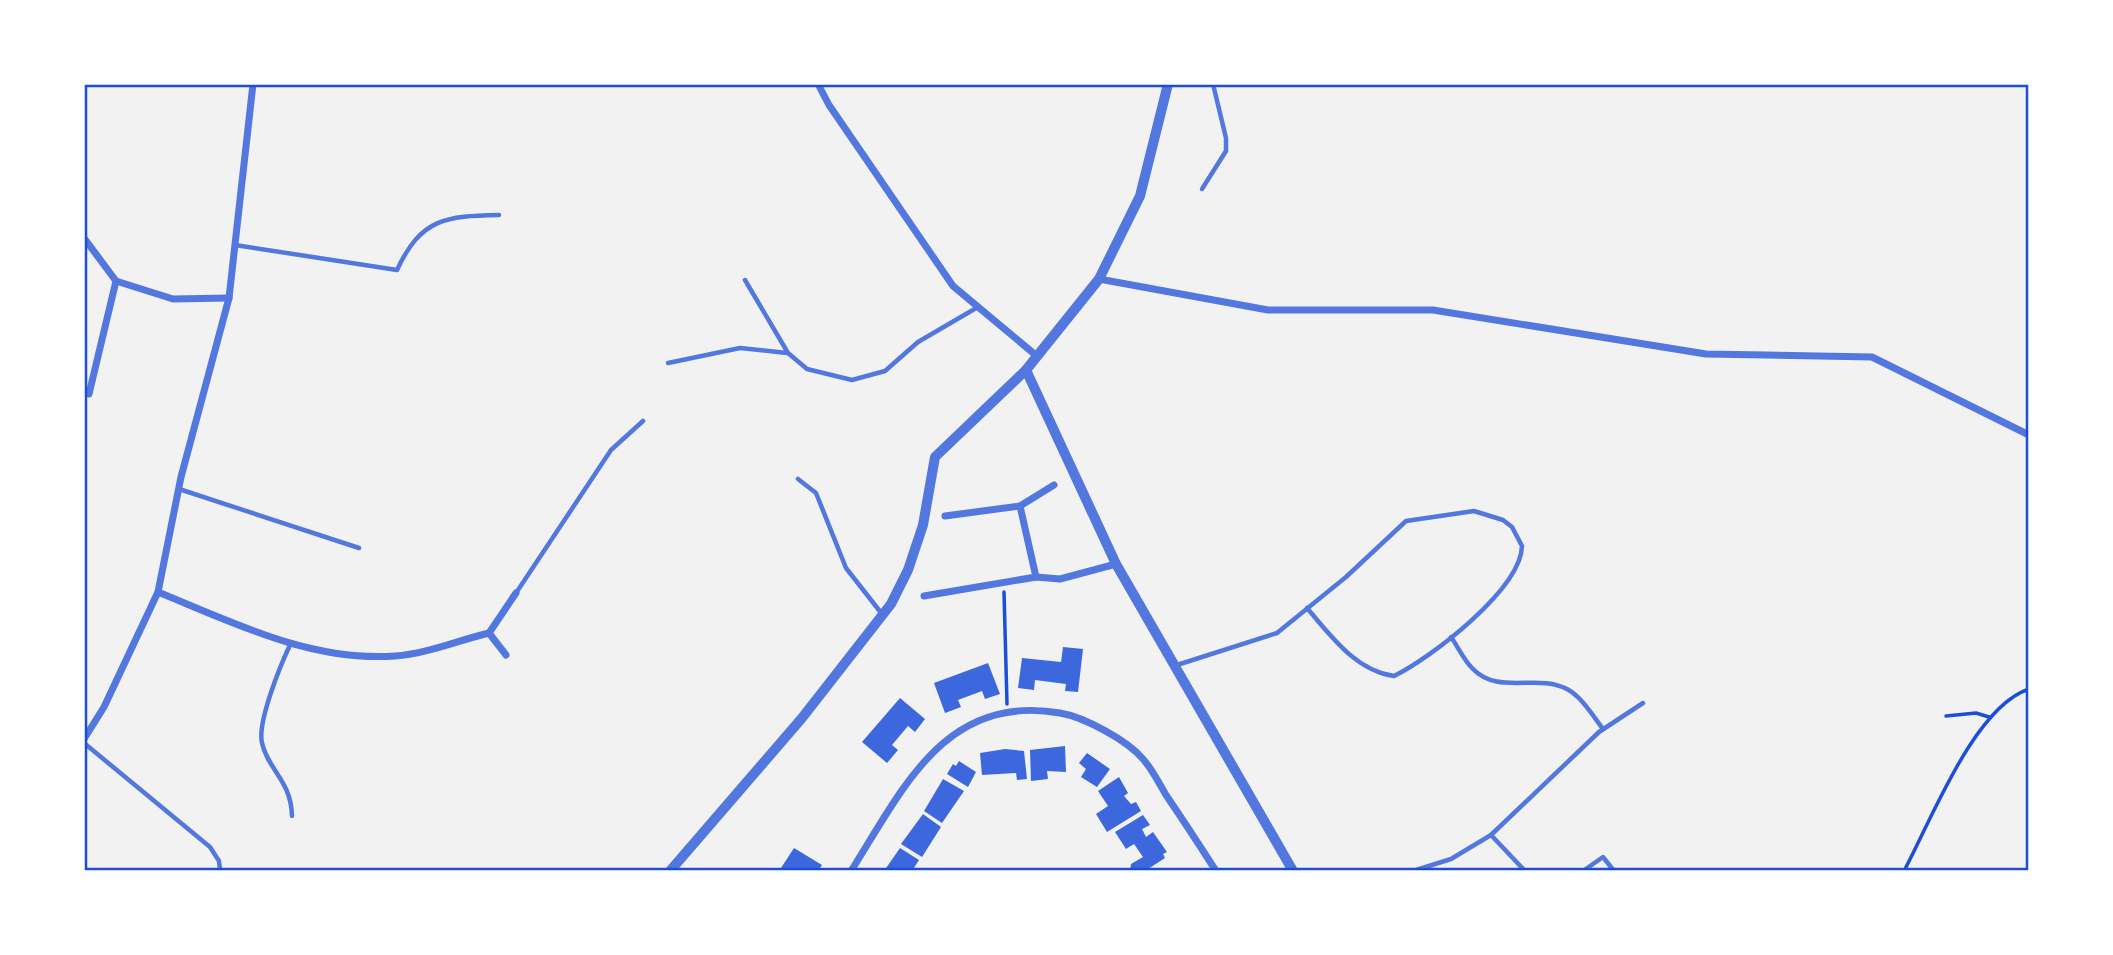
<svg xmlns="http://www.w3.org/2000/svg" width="2113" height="955" font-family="Karla,sans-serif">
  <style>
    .building { fill: #3d67dc }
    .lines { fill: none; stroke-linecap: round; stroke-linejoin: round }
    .path { stroke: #1d4ed8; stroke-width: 3.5 }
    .service { stroke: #5277de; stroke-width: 4.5 }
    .minor { stroke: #5277de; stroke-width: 7 }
    .tertiary { stroke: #5277de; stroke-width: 10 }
    .neatline { fill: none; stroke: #1d4ed8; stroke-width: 2.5 }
  </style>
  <rect width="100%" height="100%" fill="#f2f2f2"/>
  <g class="building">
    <path d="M1063,647l20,2 -5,43 -13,-1 1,-7 -31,-4 -1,10 -16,-2 4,-30 39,4z"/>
    <path d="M988,663l12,31 -15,5 -3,-8 -24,9 3,7 -16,6 -11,-30z"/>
    <path d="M900,698l25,21 -10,13 -7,-6 -16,19 6,5 -11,13 -25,-21z"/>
    <path d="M1065,746l1,26 -19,-1 1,8 -17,2 -1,-31z"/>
    <path d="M1005,749l19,2 3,28 -10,1 -1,-7 -34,2 -2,-22z"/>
    <path d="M1087,753l23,16 -13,18 -16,-10 5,-8 -7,-6z"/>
    <path d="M959,761l17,11 -8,15 -21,-13 6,-10 3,2z"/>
    <path d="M1119,777l9,16 -4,3 7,8 5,-2 5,9 -34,21 -11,-18 12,-8 -10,-15z"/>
    <path d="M943,779l21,12 -22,32 -18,-12z"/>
    <path d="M923,814l18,13 -19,30 -21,-13z"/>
    <path d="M1143,815l7,10 -8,4 4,8 7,-5 14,20 -4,2 2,4 -20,13h-15l1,-7 12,-7 -9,-13 -8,5 -11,-17z"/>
    <path d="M794,848l28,17 -4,6h-39z"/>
    <path d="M900,848l19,12 -7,11h-28z"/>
  </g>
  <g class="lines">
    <g class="path">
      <path d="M1004,592l3,112"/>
      <path d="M1946,716l30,-3 13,4"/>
      <path d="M1904,871c27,-50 70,-164 125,-182"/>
    </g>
    <g class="service">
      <path d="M1202,189l24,-38v-13l-13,-54"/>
      <path d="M235,245l162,25c24,-52 49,-54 102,-55"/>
      <path d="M745,280l43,73 19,16 45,11 33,-9 33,-29 60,-35"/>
      <path d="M668,363l72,-15 47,5"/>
      <path d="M798,479l18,14 30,75 36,46"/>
      <path d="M179,489l180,59"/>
      <path d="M516,593l95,-143 32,-29"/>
      <path d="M1451,637c7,10 13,23 21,31 26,28 65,5 95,21 15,8 26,27 36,40"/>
      <path d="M290,645c-9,19 -33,77 -28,98 6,27 29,37 30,73"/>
      <path d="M1177,665l100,-32 69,-56 60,-56 68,-10 29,9 9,7 10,19c-1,43 -91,112 -128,130 -38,-5 -63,-40 -87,-68"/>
      <path d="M84,743l126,104 9,14 1,9"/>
      <path d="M1491,835l34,36"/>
      <path d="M1413,871l38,-12 40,-24 108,-103 44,-29"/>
      <path d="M1583,871l20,-14 11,14"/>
    </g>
    <g class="minor">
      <path d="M818,84l11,21 124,181 85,71"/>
      <path d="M84,238l32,43 57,18 56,-1"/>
      <path d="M1099,279l169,31h165l273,44 166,3 157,78"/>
      <path d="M89,394l27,-113"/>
      <path d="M945,516l75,-10"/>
      <path d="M1036,577l-16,-71 34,-21"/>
      <path d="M158,592c76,31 153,70 237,64 31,-2 64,-16 94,-23l17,22"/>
      <path d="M924,596l112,-19 24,2 56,-15"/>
      <path d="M489,633l27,-40"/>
      <path d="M84,739l20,-32 54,-115 23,-115 48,-179 24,-214"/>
      <path d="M851,871c52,-82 94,-178 209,-158 24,4 67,27 83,46 9,10 16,24 23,36 17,25 34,51 50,76"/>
    </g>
    <g class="tertiary">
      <path d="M1026,370l90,194 177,307"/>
      <path d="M670,871l132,-153 89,-114 17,-34 15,-45 12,-68 91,-87 73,-91 41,-83 28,-112"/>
    </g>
  </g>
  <rect width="2113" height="955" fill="none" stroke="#ffffff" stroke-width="172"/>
  <rect x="86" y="86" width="1941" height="783" class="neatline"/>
</svg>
